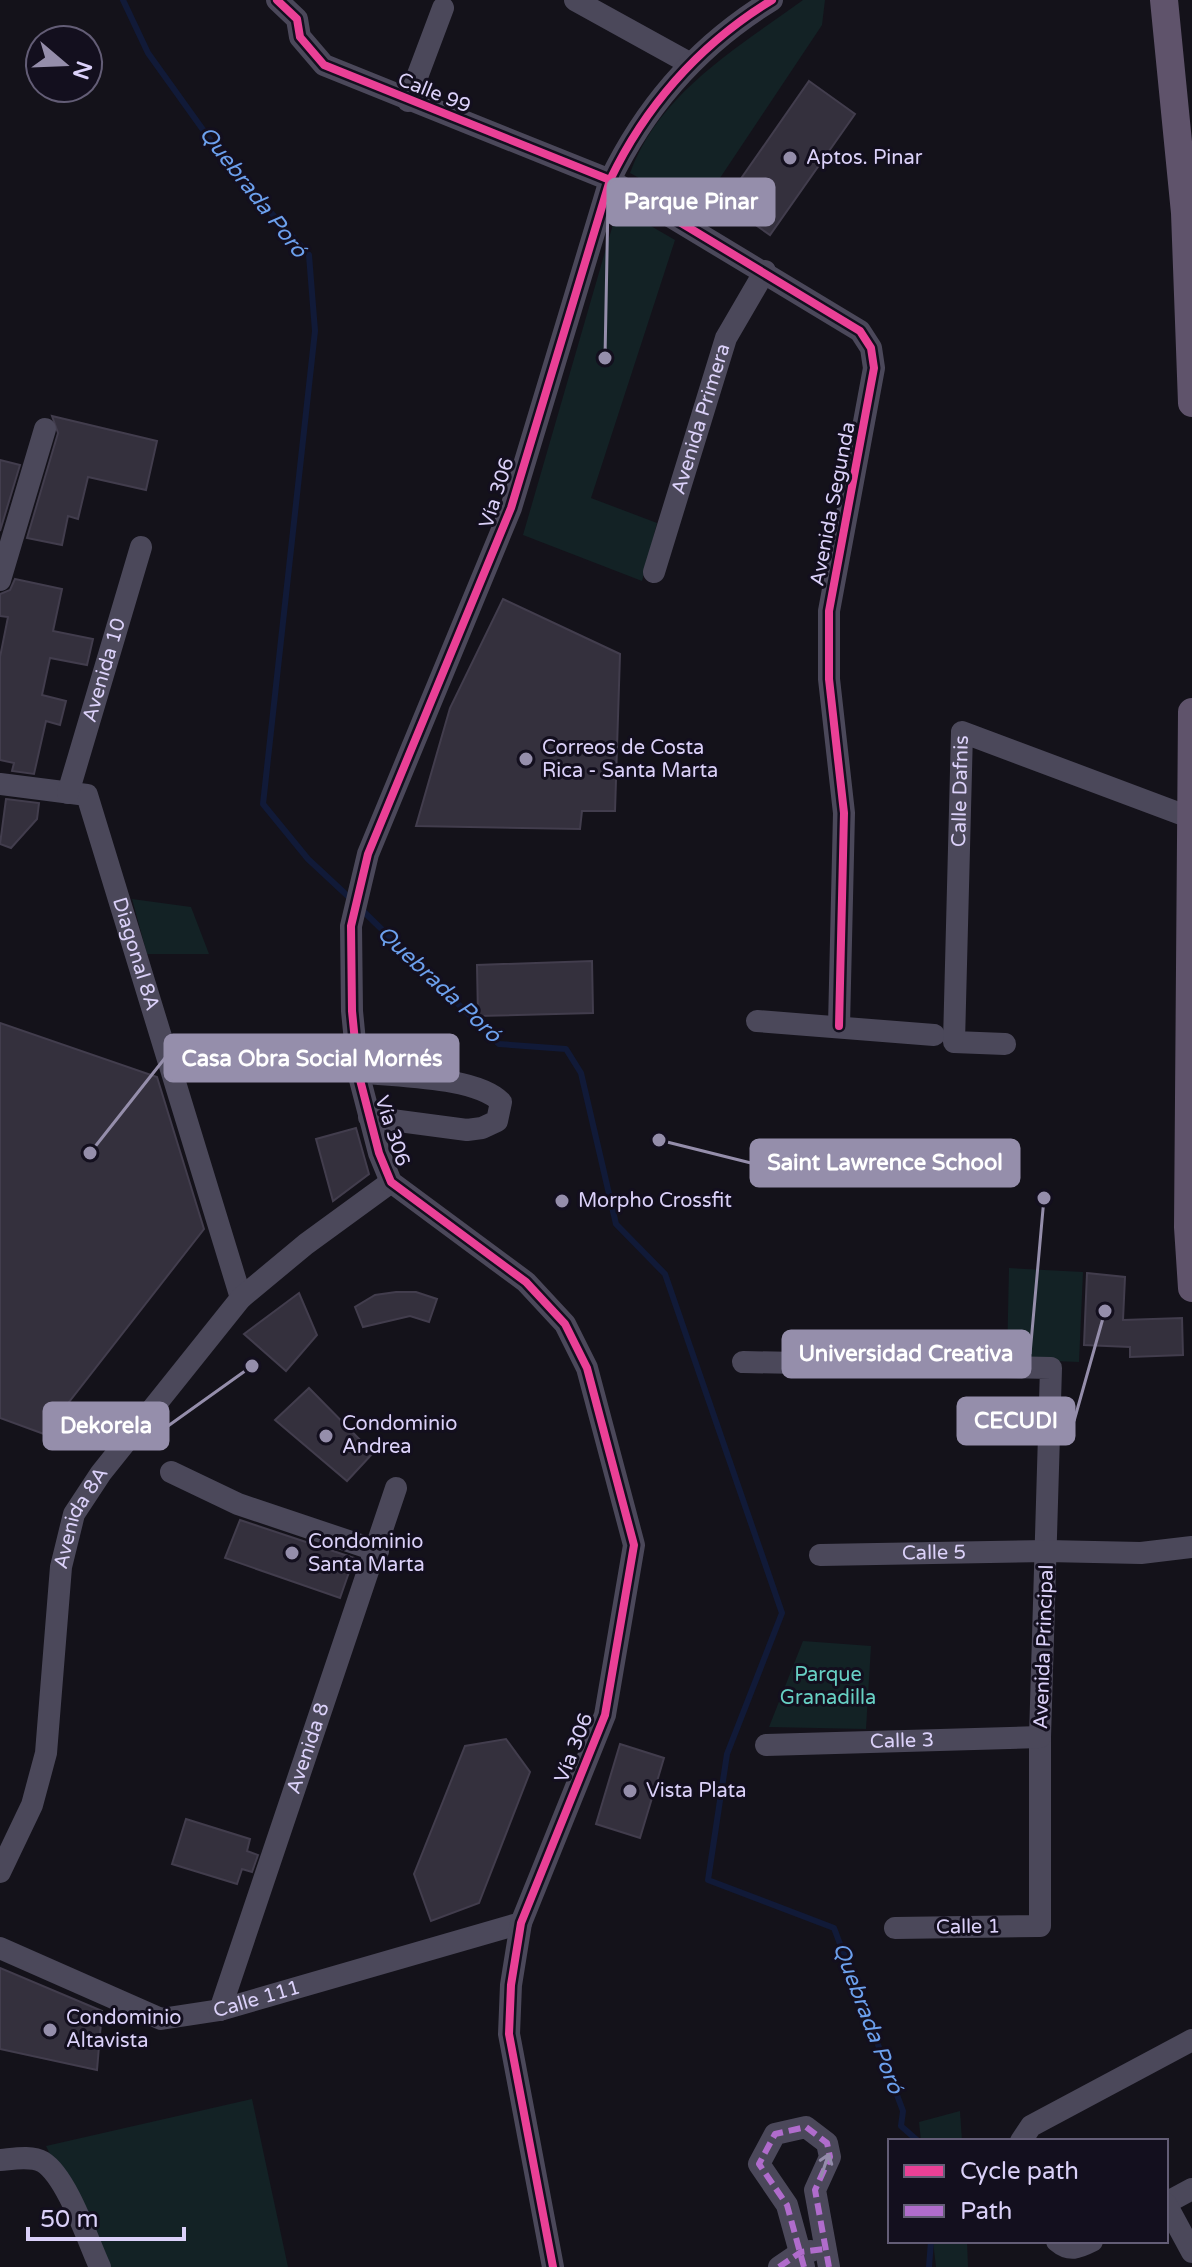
<svg xmlns="http://www.w3.org/2000/svg" width="1192" height="2267" font-family="'Varela Round',sans-serif">
  <style>
    .green { fill: #132225 }
    .lines { fill: none; stroke-linecap: round; stroke-linejoin: round }
    .stream { stroke: #111a38; stroke-width: 6 }
    .building { fill: #34303d; stroke: #423d4d; stroke-width: 2 }
    .minor { stroke: #4b485a; stroke-width: 22 }
    .major { stroke: #5f536b; stroke-width: 28 }
    .quiet { stroke: #b06ccc; stroke-width: 6; stroke-dasharray: 12 6; stroke-linecap: butt }
    .cycleway-casing { stroke: #130f1e; stroke-width: 13 }
    .cycleway { stroke: #ea4096; stroke-width: 8 }
    .oneway { stroke: #938caa }
    .poi-dot { fill: #958eab; stroke: #130f1e; stroke-width: 3 }
    .labels { text-anchor: middle; dominant-baseline: central; stroke-width: 6; stroke-linejoin: round; paint-order: stroke }
    .street-label { font-size: 20px; fill: #dbd1f9; stroke: #130f1e }
    .poi-label { font-size: 20px; fill: #dbd1f9; stroke: #130f1e; text-anchor: start }
    .park-label { font-size: 20px; fill: #67d0c4; stroke: #130f1e }
    .water-label { font-size: 22px; font-style: italic; fill: #6ca0ed; stroke: #130f1e }
    .leader { fill: none; stroke: #958eab; stroke-width: 3 }
    .callout-dot { fill: #958eab; stroke: #130f1e; stroke-width: 3 }
    .callout { fill: #958eab; stroke: #958eab; stroke-width: 3 }
    .callout-label { font-size: 22px; text-anchor: middle; font-weight: bold; fill: #fff }
  </style>
  <rect width="100%" height="100%" fill="#14121a"/>
  <g class="green">
    <path d="M803,0h22l-3,25 -124,186 -68,-38c29,-80 107,-125 173,-173z"/>
    <path d="M618,207l57,33 -84,258 66,25 -15,58 -119,-46z"/>
    <path d="M132,899l59,8 18,47h-62z"/>
    <path d="M1009,1268l74,4 -4,90 -72,-3z"/>
    <path d="M803,1641l68,5 -5,83 -97,-2z"/>
    <path d="M252,2099l36,168h-183l-59,-121z"/>
    <path d="M960,2111l2,30h-41l-2,-19z"/>
    <path d="M933,2241h34l1,26h-32z"/>
  </g>
  <g class="lines">
    <g class="stream">
      <path d="M123,0l25,53 81,113 80,89 6,76 -52,473 45,55 44,41"/>
      <path d="M360,908l139,136 67,5 15,24 35,151 49,50 117,339 -55,141 -19,126 126,48 69,183 -2,15 17,15"/>
      <path d="M929,2267l2,-26"/>
    </g>
  </g>
  <g class="building">
    <path d="M809,81l46,33 -85,121 -46,-32z"/>
    <path d="M52,416l105,25 -11,49 -58,-13 -10,42 -10,-3 -6,29 -35,-7 31,-105z"/>
    <path d="M0,460l20,5 -20,66z"/>
    <path d="M15,579l47,10 -9,42 40,8 -6,26 -37,-7 -8,37 24,6 -6,24 -14,-4 -12,53 -22,-3 2,-8 -14,-3v-103l8,-40 -8,-1v-22l10,-4z"/>
    <path d="M503,599l117,55 -5,157h-33l-2,18 -164,-3 34,-118z"/>
    <path d="M6,799l33,4 -2,16 -26,29 -11,-4z"/>
    <path d="M592,961l1,52 -115,3 -1,-51z"/>
    <path d="M0,1023l157,54 47,152 -160,205 -44,-16z"/>
    <path d="M356,1128l13,46 -36,27 -17,-62z"/>
    <path d="M1087,1273l38,4 -2,43 59,-2 1,37 -53,2v-10l-46,-2z"/>
    <path d="M396,1292h20l21,7 -8,23 -19,-6 -47,11 -8,-20 20,-12z"/>
    <path d="M299,1293l18,42 -31,36 -42,-37z"/>
    <path d="M309,1388l64,65 -26,28 -72,-61z"/>
    <path d="M240,1520l114,38 -14,40 -115,-40z"/>
    <path d="M506,1739l24,33 -51,131 -48,18 -17,-47 51,-128z"/>
    <path d="M620,1744l44,14 -24,80 -44,-14z"/>
    <path d="M186,1819l64,20 -3,12 11,4 -6,17 -10,-3 -5,15 -65,-20z"/>
    <path d="M0,1968l102,43 -5,59 -97,-21z"/>
  </g>
  <g class="lines">
    <g class="minor">
      <path d="M277,0l20,19 3,18 24,28 286,115 250,151 11,17 3,20 -45,243v68l15,134 -5,213"/>
      <path d="M575,0l114,63"/>
      <path d="M408,101l35,-93"/>
      <path id="s1" d="M654,572l72,-234 39,-67"/>
      <path d="M0,580l45,-151"/>
      <path id="s2" d="M0,784l87,11 154,503"/>
      <path id="s3" d="M68,793l73,-246"/>
      <path d="M757,1021l177,14"/>
      <path id="s4" d="M1005,1044l-51,-2 8,-310 227,85"/>
      <path d="M358,1072c38,5 117,4 143,30l-4,19 -15,7 -15,2 -98,-13"/>
      <path d="M743,1362l308,6 -11,369v189l-145,2"/>
      <path d="M171,1472l67,32 140,47"/>
      <path id="s5" d="M820,1555l227,-4 94,2 51,-6"/>
      <path id="s6" d="M766,1745l274,-8"/>
      <path id="s7" d="M0,1872l32,-67 14,-52 15,-186 13,-53 27,-41 140,-175 65,-54 85,-62"/>
      <path id="s8" d="M0,1948l161,71 59,-9 301,-87"/>
      <path id="s9" d="M220,2010l176,-522"/>
      <path d="M1021,2141l10,-15 161,-86"/>
      <path d="M0,2160c13,-1 31,-5 43,2 24,15 45,79 57,105"/>
      <path d="M1166,2203l26,-14"/>
      <path d="M1166,2204l26,48"/>
      <path d="M1057,2241c13,11 21,7 35,0"/>
      <path d="M553,2267l-44,-233 2,-49 10,-62 84,-208 29,-170 -47,-177 -22,-44 -39,-42 -135,-100 -12,-29 -21,-81 -6,-61 -1,-85 17,-72 143,-346 99,-328c36,-75 90,-136 162,-180"/>
      <path d="M779,2267l22,-15 10,-1"/>
      <path d="M804,2267l-17,-62 -28,-41 16,-30 31,-7 21,16 3,14 -15,33 14,77"/>
    </g>
    <g class="major">
      <path d="M1164,0l21,213 7,190"/>
      <path d="M1192,712l-4,515 4,61"/>
    </g>
    <g class="quiet">
      <path d="M779,2267l22,-15 23,-3"/>
      <path d="M804,2267l-17,-62 -28,-41 16,-30 31,-7 21,16 3,14 -15,33 14,77"/>
    </g>
    <g class="cycleway-casing">
      <g id="cycleway">
        <path d="M277,0l20,19 3,18 24,28 286,115 250,151 11,17 3,20 -45,243v68l15,134 -5,213"/>
        <path d="M553,2267l-44,-233 2,-49 10,-62 84,-208 29,-170 -47,-177 -22,-44 -39,-42 -135,-100 -12,-29 -21,-81 -6,-61 -1,-85 17,-72 143,-346 99,-328c36,-75 90,-136 162,-180"/>
      </g>
    </g>
    <use href="#cycleway" class="cycleway"/>
  </g>
  <defs><path id="oneway-shaft" d="M-6 0H5M1.5-3L5.5 0L1.5 3" fill="none" stroke-width="1.6" stroke-linecap="round" stroke-linejoin="round" transform="scale(2)"/></defs>
  <use class="oneway" href="#oneway-shaft" transform="translate(825 2165) rotate(-71)"/>
  <g class="poi-dot">
    <circle cx="790" cy="158" r="8"/>
    <circle cx="526" cy="759" r="8"/>
    <circle cx="562" cy="1201" r="8"/>
    <circle cx="326" cy="1436" r="8"/>
    <circle cx="292" cy="1553" r="8"/>
    <circle cx="630" cy="1791" r="8"/>
    <circle cx="50" cy="2030" r="8"/>
  </g>
  <g class="labels">
    <g class="street-label">
      <text transform="translate(434 93) rotate(22)">Calle 99</text>
      <text stroke="none"><textPath href="#s1" startOffset="160">Avenida Primera</textPath></text>
      <text transform="translate(497 493) rotate(-72)">Vía 306</text>
      <text transform="translate(833 504) rotate(-79)">Avenida Segunda</text>
      <text stroke="none"><textPath href="#s3" startOffset="128">Avenida 10</textPath></text>
      <text stroke="none"><textPath href="#s4" startOffset="302">Calle Dafnis</textPath></text>
      <text stroke="none"><textPath href="#s2" startOffset="254">Diagonal 8A</textPath></text>
      <text transform="translate(392 1131) rotate(72)">Vía 306</text>
      <text stroke="none"><textPath href="#s7" startOffset="368">Avenida 8A</textPath></text>
      <text stroke="none"><textPath href="#s5" startOffset="114">Calle 5</textPath></text>
      <text transform="translate(1044 1647) rotate(-88)">Avenida Principal</text>
      <text stroke="none"><textPath href="#s6" startOffset="136">Calle 3</textPath></text>
      <text transform="translate(574 1748) rotate(-69)">Vía 306</text>
      <text stroke="none"><textPath href="#s9" startOffset="276">Avenida 8</textPath></text>
      <text transform="translate(968 1927) rotate(-1)">Calle 1</text>
      <text stroke="none"><textPath href="#s8" startOffset="274">Calle 111</textPath></text>
    </g>
    <g class="poi-label">
      <text x="806" y="158">Aptos. Pinar</text>
      <text x="542" y="748">Correos de Costa<tspan x="542" dy="23">Rica - Santa Marta</tspan></text>
      <text x="578" y="1201">Morpho Crossfit</text>
      <text x="342" y="1424">Condominio<tspan x="342" dy="23">Andrea</tspan></text>
      <text x="308" y="1542">Condominio<tspan x="308" dy="23">Santa Marta</tspan></text>
      <text x="646" y="1791">Vista Plata</text>
      <text x="66" y="2018">Condominio<tspan x="66" dy="23">Altavista</tspan></text>
    </g>
    <g class="park-label">
      <text x="828" y="1675">Parque<tspan x="828" dy="23">Granadilla</tspan></text>
    </g>
    <g class="water-label">
      <text transform="translate(253 192) rotate(52)">Quebrada Poró</text>
      <text transform="translate(439 984) rotate(43)">Quebrada Poró</text>
      <text transform="translate(868 2018) rotate(69)">Quebrada Poró</text>
    </g>
  </g>
  <path class="leader" d="M605 358L608 202M90 1153L165 1058M659 1140L751 1163M1044 1198L1030 1354M1105 1311L1074 1421M252 1366L168 1426"/>
  <g class="callout-dot">
    <circle cx="605" cy="358" r="8"/>
    <circle cx="90" cy="1153" r="8"/>
    <circle cx="659" cy="1140" r="8"/>
    <circle cx="1044" cy="1198" r="8"/>
    <circle cx="1105" cy="1311" r="8"/>
    <circle cx="252" cy="1366" r="8"/>
  </g>
  <g class="callout">
    <rect x="608" y="179" width="166" height="46" rx="8"/>
    <rect x="165" y="1035" width="293" height="46" rx="8"/>
    <rect x="751" y="1140" width="268" height="46" rx="8"/>
    <rect x="783" y="1331" width="247" height="46" rx="8"/>
    <rect x="958" y="1398" width="116" height="46" rx="8"/>
    <rect x="44" y="1403" width="124" height="46" rx="8"/>
  </g>
  <g class="callout-label">
    <text x="691" y="209">Parque Pinar</text>
    <text x="312" y="1066">Casa Obra Social Mornés</text>
    <text x="885" y="1170">Saint Lawrence School</text>
    <text x="906" y="1361">Universidad Creativa</text>
    <text x="1016" y="1428">CECUDI</text>
    <text x="106" y="1433">Dekorela</text>
  </g>
  <rect x="888" y="2139" width="280" height="104" fill="#130f1e" stroke="#635d76" stroke-width="2"/>
  <rect x="904" y="2165" width="40" height="12" fill="#ea4096" stroke="#635d76" stroke-width="2"/>
  <text x="960" y="2179" font-size="24" fill="#dbd1f9">Cycle path</text>
  <rect x="904" y="2205" width="40" height="12" fill="#b06ccc" stroke="#635d76" stroke-width="2"/>
  <text x="960" y="2219" font-size="24" fill="#dbd1f9">Path</text>
  <g transform="translate(64 64) rotate(109)"><circle r="38" fill="#130f1e" stroke="#635d76" stroke-width="2"/>
  <path d="M0-6L14 30L0 20L-14 30Z" fill="#958eab"/>
  <text y="-12" font-size="22" font-weight="bold" text-anchor="middle" fill="#dbd1f9">N</text>
  </g>
  <path d="M28 2227v12h156v-12" fill="none" stroke="#dbd1f9" stroke-width="4"/>
  <text x="40" y="2227" font-size="24" fill="#dbd1f9" stroke="#130f1e" stroke-width="6" paint-order="stroke">50 m</text>
</svg>
